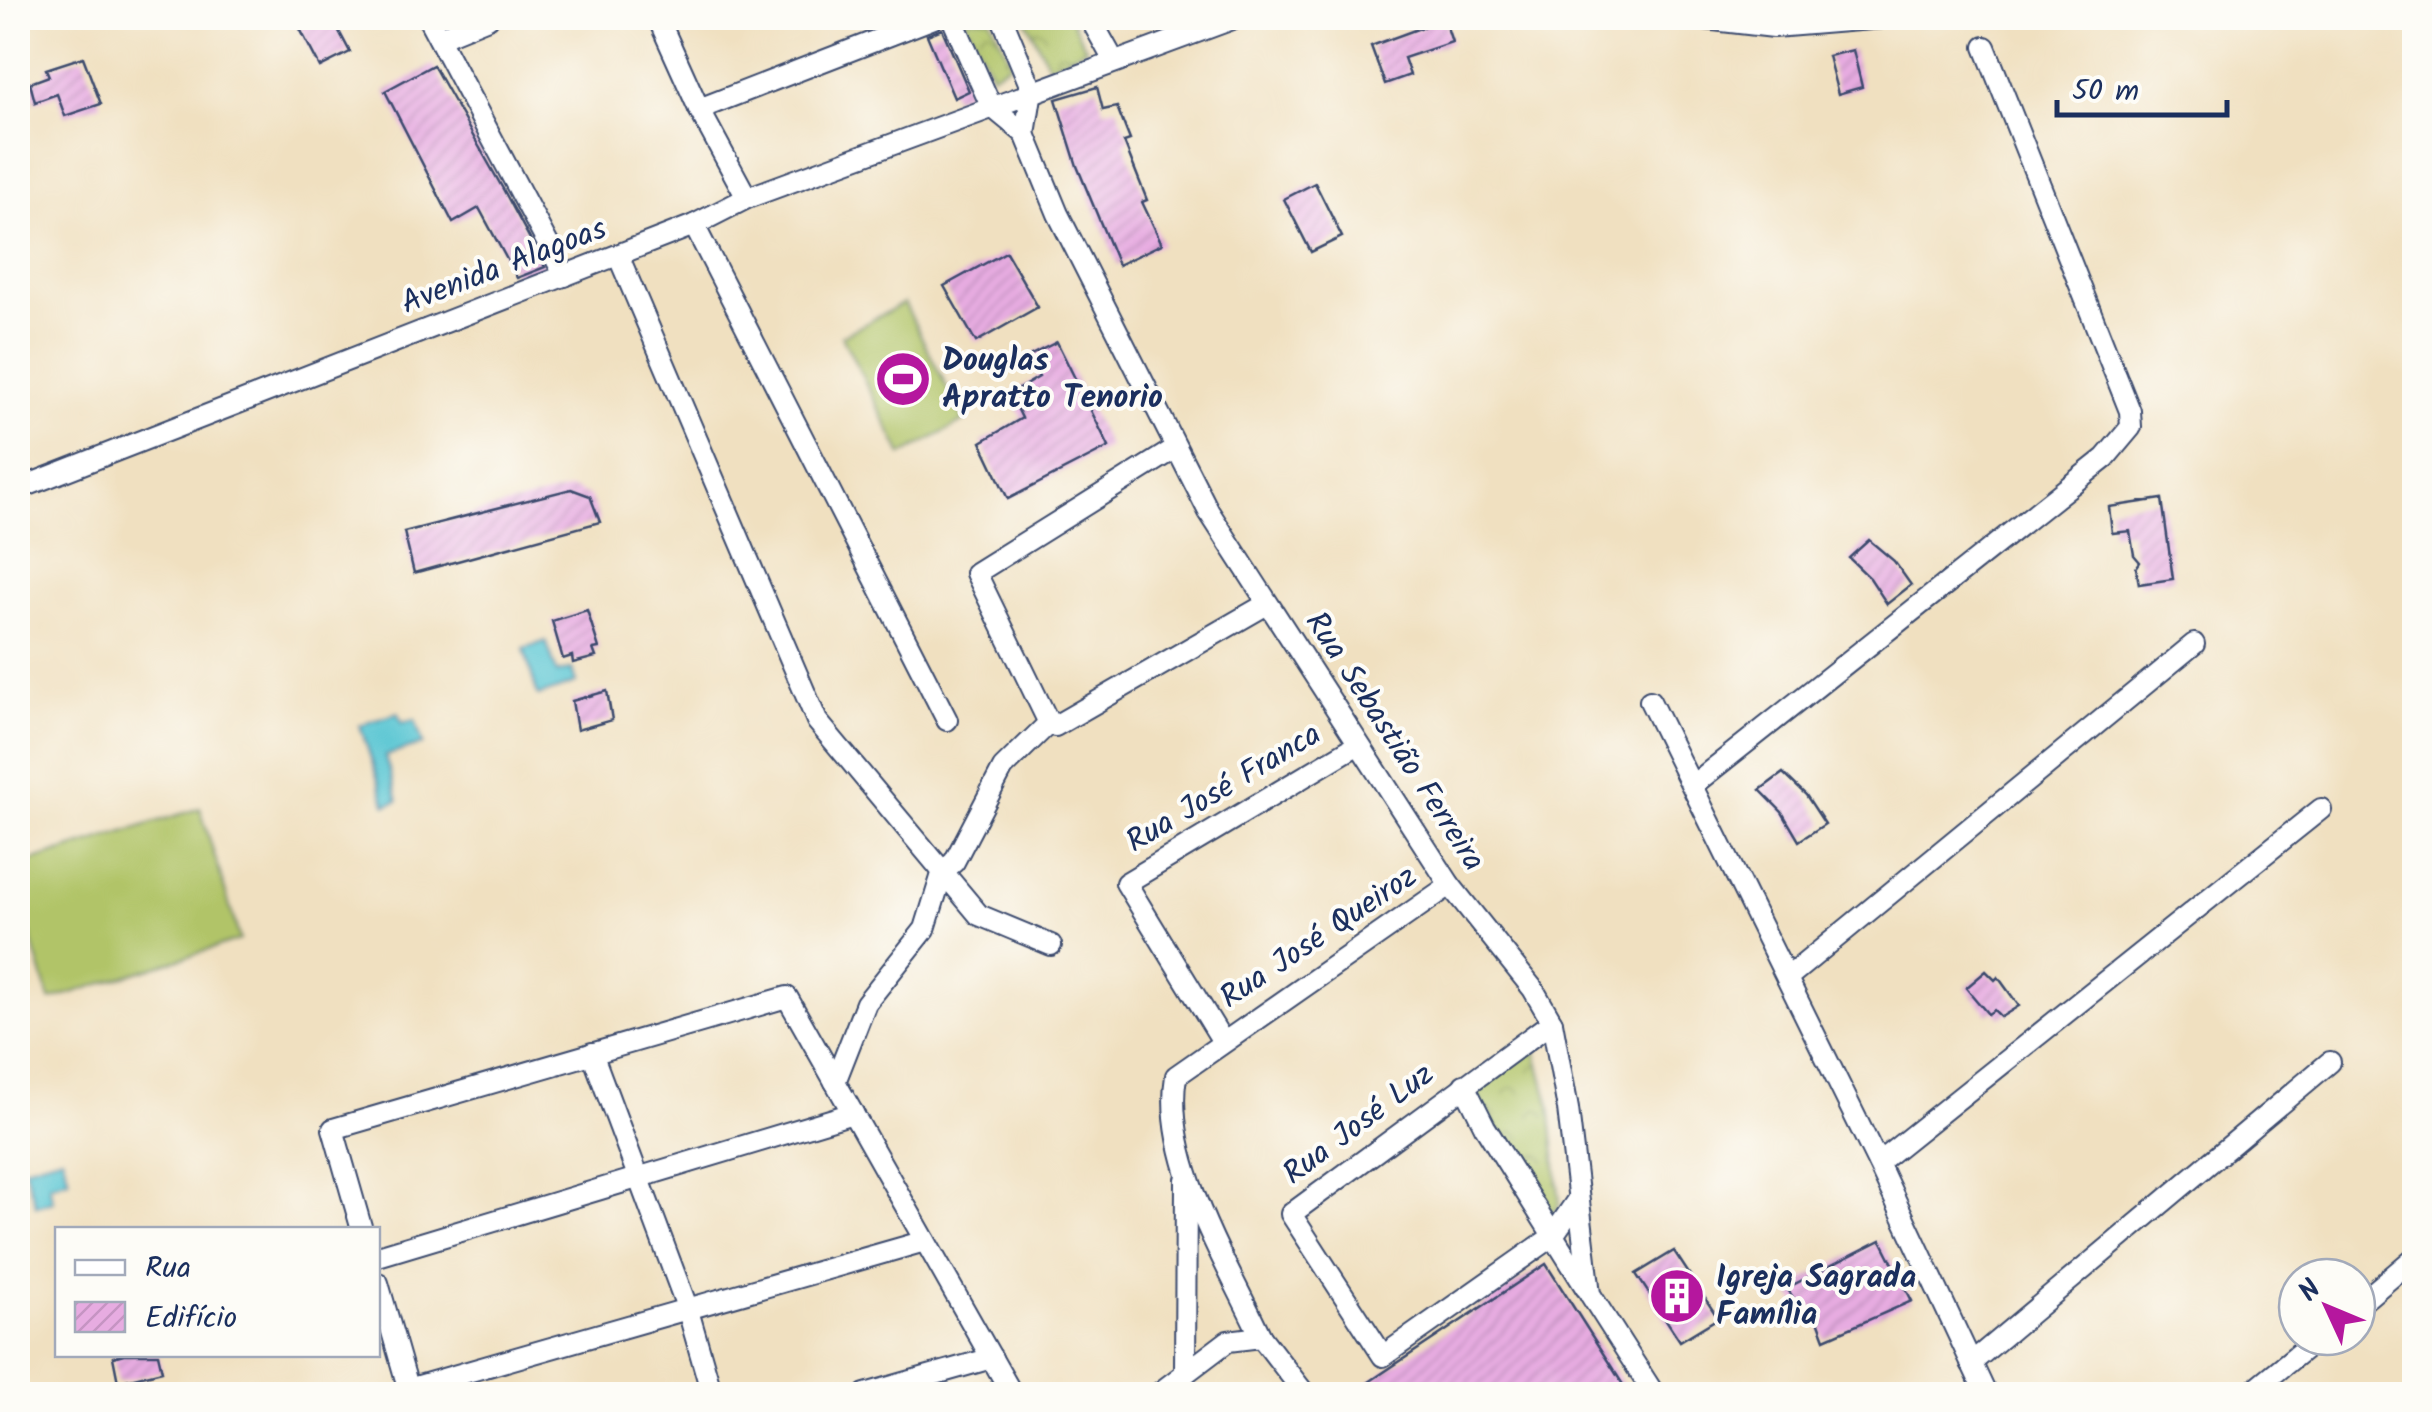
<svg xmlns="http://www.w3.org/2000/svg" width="2432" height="1412" font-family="Kalam,sans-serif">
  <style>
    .park { fill: url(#park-crowns); stroke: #667a62; stroke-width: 2.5 }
    .pitch { fill: #b1c467; stroke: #667a62; stroke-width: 2.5 }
    .water { fill: #5ac6d3; stroke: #3a7a98; stroke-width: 2.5 }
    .building { fill: url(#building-hatch) }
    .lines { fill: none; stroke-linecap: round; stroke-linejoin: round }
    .street-casing { stroke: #3b4a6d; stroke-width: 24 }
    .street { stroke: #fff; stroke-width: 20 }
    .labels { text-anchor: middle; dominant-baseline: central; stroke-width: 8; stroke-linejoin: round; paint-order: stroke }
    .street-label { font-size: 32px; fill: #1b2f5e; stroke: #fdfcf7 }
    .poi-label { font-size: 32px; font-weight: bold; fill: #1b2f5e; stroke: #fdfcf7; text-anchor: start }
  </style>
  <defs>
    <pattern id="park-crowns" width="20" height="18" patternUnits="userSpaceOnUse" patternTransform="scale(2.5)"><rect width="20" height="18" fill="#b1c467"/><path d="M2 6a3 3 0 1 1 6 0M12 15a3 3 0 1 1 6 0" fill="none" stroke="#8fa058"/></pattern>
    <pattern id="building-hatch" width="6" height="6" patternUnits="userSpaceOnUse" patternTransform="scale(2.5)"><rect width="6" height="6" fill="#e7ace1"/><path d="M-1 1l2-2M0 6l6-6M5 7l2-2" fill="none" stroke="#c694c3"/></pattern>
  </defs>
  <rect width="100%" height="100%" fill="#fdfcf7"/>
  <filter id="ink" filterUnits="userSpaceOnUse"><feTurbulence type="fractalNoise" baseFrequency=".01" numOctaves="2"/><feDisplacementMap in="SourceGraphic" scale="20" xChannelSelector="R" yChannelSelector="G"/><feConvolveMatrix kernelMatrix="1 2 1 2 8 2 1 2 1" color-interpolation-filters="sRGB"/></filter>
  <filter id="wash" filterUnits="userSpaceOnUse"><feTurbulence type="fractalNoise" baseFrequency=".0048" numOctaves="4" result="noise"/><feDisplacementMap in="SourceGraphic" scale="40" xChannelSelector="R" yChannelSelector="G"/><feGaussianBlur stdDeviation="2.25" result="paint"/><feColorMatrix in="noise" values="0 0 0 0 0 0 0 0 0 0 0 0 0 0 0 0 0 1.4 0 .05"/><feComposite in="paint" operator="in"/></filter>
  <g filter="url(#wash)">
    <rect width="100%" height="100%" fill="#f0e0c0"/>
    <g class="park">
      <path d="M964,18h26l21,44 -19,13z"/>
      <path d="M1025,18h45l16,30 -37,18z"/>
      <path d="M1534,1046l16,60 10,98 -11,13 -74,-124 3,-8z"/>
    </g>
    <g class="pitch">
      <path d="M904,303l60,118 -62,34 -60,-119z"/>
      <path d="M200,808l40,132 -190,60 -32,-105v-30z"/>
    </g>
    <g class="water">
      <path d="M546,641l11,32 15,-4 4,14 -38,13 -14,-47z"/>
      <path d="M398,713l4,10 13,-3 8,24 -38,12 13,45 -12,4 -26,-80z"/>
      <path d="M62,1156l7,23 -20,6 4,16 -17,5 -12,-39z"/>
    </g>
    <g id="blocks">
      <g class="building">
        <path d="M307,18h25l18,34 -30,15 -23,-44z"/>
        <path d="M1420,18h24l8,24 -48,16 6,17 -25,9 -14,-38 52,-19z"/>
        <path d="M942,29l27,62 -15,7 -27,-63z"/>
        <path d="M1853,50l9,37 -24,7 -10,-38z"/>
        <path d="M83,57l18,47 -36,12 -8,-22 -22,8 -5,-19 19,-7 -3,-7z"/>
        <path d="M433,65l70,124 42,78 -28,11 -38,-70 -26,15 -68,-132z"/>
        <path d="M1097,87l6,23 14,-3 13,33 -6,2 23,58 -5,2 20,42 -44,21 -41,-99 -21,-67z"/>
        <path d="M1315,183l27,54 -31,15 -27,-53z"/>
        <path d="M1006,252l32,55 -62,35 -32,-56z"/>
        <path d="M1057,342l52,105 -101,52 -27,-57 41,-24 -12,-24 29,-17 -10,-21z"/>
        <path d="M571,489l19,7 10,26 -186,51 -10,-41z"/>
        <path d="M2162,499l11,80 -34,5 -3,-16 4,-6 -6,-7 -4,-24 -18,2 -3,-26z"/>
        <path d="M1869,540l25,21 17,24 -24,19 -17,-26 -21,-20z"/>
        <path d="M587,610l12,38 -6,1 3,8 -23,6 -1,-7 -9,3 -11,-38z"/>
        <path d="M607,691l5,29 -35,10 -5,-29z"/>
        <path d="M1783,773l23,22 19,29 -26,17 -17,-29 -22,-22z"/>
        <path d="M1986,971l9,9 3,-3 21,29 -18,11 -7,-7 -6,4 -22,-26z"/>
        <path d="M1881,1240l31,61 -87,38 -12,-32 -11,5 -15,-24z"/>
        <path d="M1674,1251l44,67 -38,23 -44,-67z"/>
        <path d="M1546,1264l83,130h-278z"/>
        <path d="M124,1354h34l4,17 -44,11 -5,-25z"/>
      </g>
    </g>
  </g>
  <g filter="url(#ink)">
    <use href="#blocks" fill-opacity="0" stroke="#3b4a6d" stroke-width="2.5"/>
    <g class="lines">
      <g class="street-casing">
        <g id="street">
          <path d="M428,18l137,258"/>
          <path d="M658,18l41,91 48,89"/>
          <path d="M952,18l39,88 34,28 33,80 151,298 241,373 83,104 19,33 16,87 22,185 64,100"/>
          <path d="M1002,18l30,72 -7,44"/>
          <path d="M1090,18l24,43"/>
          <path d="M1696,18l78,9 109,-9"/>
          <path d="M439,38l49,-20"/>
          <path d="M699,109l235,-91"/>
          <path d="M694,225l253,495"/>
          <path d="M618,255l199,466 162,194 72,30"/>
          <path d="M1176,448l-200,125 73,150 6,3 212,-122"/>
          <path d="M18,489l676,-264 53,-27 488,-180"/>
          <path d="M1650,701l228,462 108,231"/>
          <path d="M1694,784l411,-326 26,-31 -1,-16 -145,-364"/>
          <path d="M1787,978l407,-334"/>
          <path d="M1552,1022l-261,192 92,142 169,-119 24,-35"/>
          <path d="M1222,1040l-96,-157 231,-138"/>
          <path d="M592,1053l95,254 25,87"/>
          <path d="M835,1082l31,-79 59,-74 18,-58 11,-9 49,-94 46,-45"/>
          <path d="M1464,1085l21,42 101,161"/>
          <path d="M1878,1163l443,-354"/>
          <path d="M362,1230l-29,-101 454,-132 225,397"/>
          <path d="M378,1256l475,-143"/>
          <path d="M378,1283l32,111"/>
          <path d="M2357,1306l57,-48"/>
          <path d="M1261,1337c-34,-74 -99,-177 -85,-261l274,-191"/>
          <path d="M1971,1363l359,-301"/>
          <path d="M1185,1374l1,-195"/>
          <path d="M408,1389l517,-148"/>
          <path d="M865,1394l127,-36"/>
          <path d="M1158,1394l70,-53 33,-4 44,57"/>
          <path d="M2249,1394l70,-57"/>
        </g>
      </g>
      <use href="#street" class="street"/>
    </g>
  </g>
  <defs>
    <g id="stadium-disc" transform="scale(2.875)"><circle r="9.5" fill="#b5179e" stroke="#fdfcf7"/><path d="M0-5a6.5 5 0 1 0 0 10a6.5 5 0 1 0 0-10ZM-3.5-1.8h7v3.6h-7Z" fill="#fff"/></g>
    <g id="building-disc" transform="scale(2.875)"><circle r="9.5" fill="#b5179e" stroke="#fdfcf7"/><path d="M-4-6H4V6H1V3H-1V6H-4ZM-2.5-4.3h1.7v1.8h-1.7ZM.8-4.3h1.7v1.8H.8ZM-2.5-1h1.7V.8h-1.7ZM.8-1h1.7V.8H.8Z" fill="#fff"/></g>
  </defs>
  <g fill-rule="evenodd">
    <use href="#stadium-disc" x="903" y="379"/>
    <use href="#building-disc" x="1677" y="1296"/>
  </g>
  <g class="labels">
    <g class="street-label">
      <text transform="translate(504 267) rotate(-21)">Avenida Alagoas</text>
      <text transform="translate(1394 742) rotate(57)">Rua Sebastião Ferreira</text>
      <text transform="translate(1224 789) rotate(-31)">Rua José Franca</text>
      <text transform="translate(1319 938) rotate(-34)">Rua José Queiroz</text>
      <text transform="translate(1359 1125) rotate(-37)">Rua José Luz</text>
    </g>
    <g class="poi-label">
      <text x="942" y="361">Douglas<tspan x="942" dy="37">Apratto Tenorio</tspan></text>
      <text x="1716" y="1278">Igreja Sagrada<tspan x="1716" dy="37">Família</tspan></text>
    </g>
  </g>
  <rect width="2432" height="1412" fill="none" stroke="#fdfcf7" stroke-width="60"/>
  <rect x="55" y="1227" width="325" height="130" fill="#fdfcf7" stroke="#a3aaba" stroke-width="2.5"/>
  <rect x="75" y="1260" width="50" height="15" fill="#ffffff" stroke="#a3aaba" stroke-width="2.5"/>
  <text x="145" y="1277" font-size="30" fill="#1b2f5e">Rua</text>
  <rect x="75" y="1302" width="50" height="30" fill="url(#building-hatch)" stroke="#a3aaba" stroke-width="2.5"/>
  <text x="145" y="1327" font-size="30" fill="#1b2f5e">Edifício</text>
  <g transform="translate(2327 1307) rotate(314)"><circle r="48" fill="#fdfcf7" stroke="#a3aaba" stroke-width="2.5"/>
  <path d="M0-8L18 38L0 25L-18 38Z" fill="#b5179e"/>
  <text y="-15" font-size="28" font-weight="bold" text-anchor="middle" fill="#1b2f5e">N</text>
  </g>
  <path d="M2057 100v15h170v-15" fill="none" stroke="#1b2f5e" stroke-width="5"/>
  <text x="2072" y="100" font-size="30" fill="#1b2f5e" stroke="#fdfcf7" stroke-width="8" paint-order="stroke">50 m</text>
</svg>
